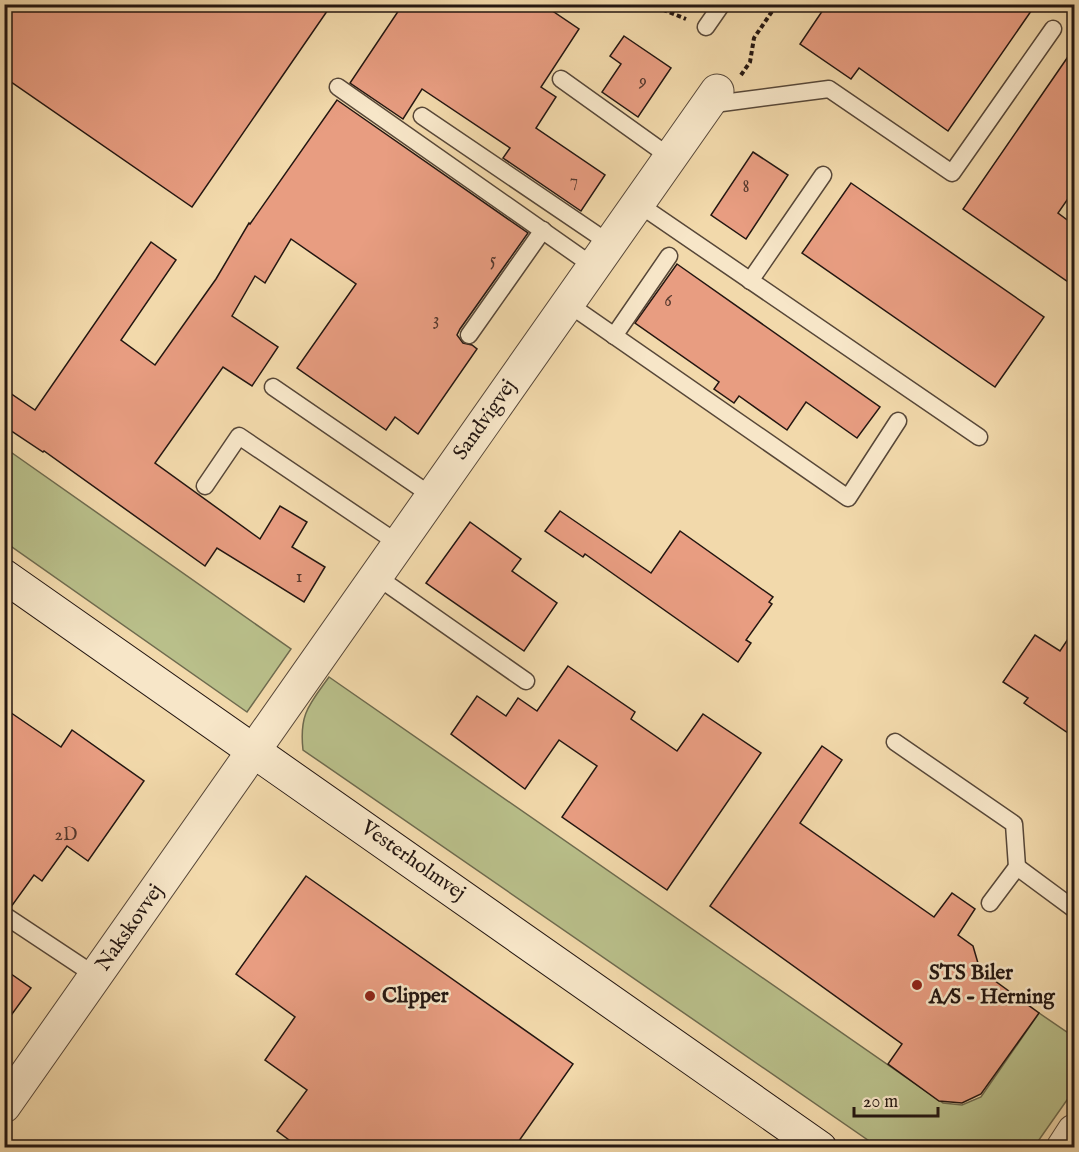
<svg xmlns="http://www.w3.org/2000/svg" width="1079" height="1152" font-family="'IM FELL English',serif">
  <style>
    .green { fill: #b9bf8a; stroke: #6e6a4e; stroke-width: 1.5 }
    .building { fill: #e89d81; stroke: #231611; stroke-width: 1.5 }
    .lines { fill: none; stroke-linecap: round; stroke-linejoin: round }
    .lane-casing { stroke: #574738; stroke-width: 19 }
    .street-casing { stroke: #574738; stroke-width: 35 }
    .secondary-casing { stroke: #231611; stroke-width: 35 }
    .path { stroke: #231611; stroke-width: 4; stroke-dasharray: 4.5 3; stroke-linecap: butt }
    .lane { stroke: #f7e6c8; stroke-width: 16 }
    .street { stroke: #f7e6c8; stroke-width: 33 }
    .secondary { stroke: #f7e6c8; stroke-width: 33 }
    .poi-dot { fill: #8f2418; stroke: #f7e6c8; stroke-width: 2 }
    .labels { text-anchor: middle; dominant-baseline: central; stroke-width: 5; stroke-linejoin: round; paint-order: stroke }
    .number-label { font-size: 18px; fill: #54382d }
    .street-label { font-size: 21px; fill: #231611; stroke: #f7e6c8 }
    .poi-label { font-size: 21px; font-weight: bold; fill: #231611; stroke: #f7e6c8; text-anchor: start }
  </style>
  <rect width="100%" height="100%" fill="#f2d9ab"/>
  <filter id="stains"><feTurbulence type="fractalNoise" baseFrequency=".00333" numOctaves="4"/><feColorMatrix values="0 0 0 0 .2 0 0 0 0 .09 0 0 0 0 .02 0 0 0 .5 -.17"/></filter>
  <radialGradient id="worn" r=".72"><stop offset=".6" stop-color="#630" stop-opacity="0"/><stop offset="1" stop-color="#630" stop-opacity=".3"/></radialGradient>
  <g class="green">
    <path d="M5,448l286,201 -44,63 -242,-170z"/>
    <path d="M329,677l614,426 19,2 19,-8 58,-84 35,24v53l-40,57h-156l-575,-397c-4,-36 6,-45 26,-73z"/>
  </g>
  <g class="building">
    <path d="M4,4h328l-140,203 -188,-130z"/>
    <path d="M403,4h139l37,25 -38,58 15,10 -20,31 69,47 -24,36 -78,-53 7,-10 -88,-59 -19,30 -53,-36z"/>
    <path d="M827,4h209l-88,127 -89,-63 -8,11 -51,-35z"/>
    <path d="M624,36l47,32 -33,49 -36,-25 19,-28 -11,-8z"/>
    <path d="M1074,48v142l-16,23 16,12v61l-111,-77z"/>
    <path d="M337,100l191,133 -68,96 -3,6 6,8 9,2 5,4 -59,85 -23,-17 -9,13 -89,-62 59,-84 -65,-45 -26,44 -10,-7 -23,40 46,31 -26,39 -29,-19 -68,96 105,76 20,-33 27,16 -15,25 33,20 -21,35 -87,-54 -12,18 -161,-115 -1,1 -39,-26v-37l31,21 116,-168 25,18 -55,80 34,25 61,-86 33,-56 1,1z"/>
    <path d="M753,152l35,23 -42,64 -35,-24z"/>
    <path d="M851,183l193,134 -49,70 -193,-134z"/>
    <path d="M677,264l203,143 -23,31 -51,-36 -19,28 -48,-34 -5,7 -20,-14 5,-7 -84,-59z"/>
    <path d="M560,511l91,62 29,-42 93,66 -4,5 3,2 -26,36 5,3 -13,19 -153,-108 -2,3 -38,-26z"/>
    <path d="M470,522l51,37 -9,12 45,32 -33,48 -98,-68z"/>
    <path d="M1074,630v107l-50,-34 4,-5 -25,-16 32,-47 25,16z"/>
    <path d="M568,666l67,46 -4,7 46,32 26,-37 58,39 -94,137 -105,-73 35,-51 -38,-26 -34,49 -74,-55 26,-38 29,20 12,-18 19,13z"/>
    <path d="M4,708l57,39 11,-17 72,51 -56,80 -21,-15 -25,35 -8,-6 -23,32 -7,-2z"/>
    <path d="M822,746l20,14 -42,63 134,94 18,-24 23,16 -17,26 15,11 7,24 59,43 -58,81 -19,9 -23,-2 -51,-37 14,-20 -192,-138z"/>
    <path d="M306,876l267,188 -59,84h-214l-23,-17 30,-41 -42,-30 30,-43 -59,-43z"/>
    <path d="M4,969l27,19 -27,37z"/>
  </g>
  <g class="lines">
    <g class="lane-casing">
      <g id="lane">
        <path d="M706,27l16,-23"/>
        <path d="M561,79l109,78"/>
        <path d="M338,87l255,179"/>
        <path d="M707,105l122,-16 123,84 101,-144"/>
        <path d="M422,116l187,127"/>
        <path d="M637,203l342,234"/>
        <path d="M750,281l73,-106"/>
        <path d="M567,303l281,195 50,-77"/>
        <path d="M469,335l74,-105"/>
        <path d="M614,336l55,-80"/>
        <path d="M273,387l159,109"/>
        <path d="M205,486l34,-50 160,108"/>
        <path d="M376,576l150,105"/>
        <path d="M895,742l119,82 3,43"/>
        <path d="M990,903l27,-36 57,42"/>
        <path d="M4,915l92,61"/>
      </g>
    </g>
    <g class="street-casing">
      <g id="street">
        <path d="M4,1106l713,-1015"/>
        <path d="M1063,1148l11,-17"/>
      </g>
    </g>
    <g class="secondary-casing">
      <path id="secondary" d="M4,576l816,572"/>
    </g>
    <g class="path">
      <path d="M649,4l37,15"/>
      <path d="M741,75l9,-13 4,-24 23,-34"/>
    </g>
    <use href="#lane" class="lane"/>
    <use href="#street" class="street"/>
    <use href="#secondary" class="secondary"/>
  </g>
  <g class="poi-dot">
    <circle cx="917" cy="985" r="6"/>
    <circle cx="370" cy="996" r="6"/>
  </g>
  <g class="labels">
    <g class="number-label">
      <text x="643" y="81">9</text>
      <text x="574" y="181">7</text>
      <text x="746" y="187">8</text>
      <text x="493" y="260">5</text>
      <text x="668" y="301">6</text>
      <text x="436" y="320">3</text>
      <text x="299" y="577">1</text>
      <text x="66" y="835">2D</text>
    </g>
    <g class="street-label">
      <text transform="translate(485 420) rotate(-55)">Sandvigvej</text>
      <text transform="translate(413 861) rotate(35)">Vesterholmvej</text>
      <text transform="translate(130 928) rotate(-55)">Nakskovvej</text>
    </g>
    <g class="poi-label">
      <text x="929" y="973">STS Biler<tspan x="929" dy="24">A/S - Herning</tspan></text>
      <text x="382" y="996">Clipper</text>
    </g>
  </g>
  <rect width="1079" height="1152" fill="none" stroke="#f2d9ab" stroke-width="24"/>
  <rect x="6" y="6" width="1067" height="1140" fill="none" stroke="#231611" stroke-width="3"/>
  <rect x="12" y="12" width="1055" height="1128" fill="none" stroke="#231611" stroke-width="1.5"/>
  <path d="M854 1107v9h84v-9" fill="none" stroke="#231611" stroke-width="3"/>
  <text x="863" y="1107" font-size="18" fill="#231611" stroke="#f7e6c8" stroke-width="4.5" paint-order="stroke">20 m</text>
  <rect width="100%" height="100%" filter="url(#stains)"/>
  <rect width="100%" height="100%" fill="url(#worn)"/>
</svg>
